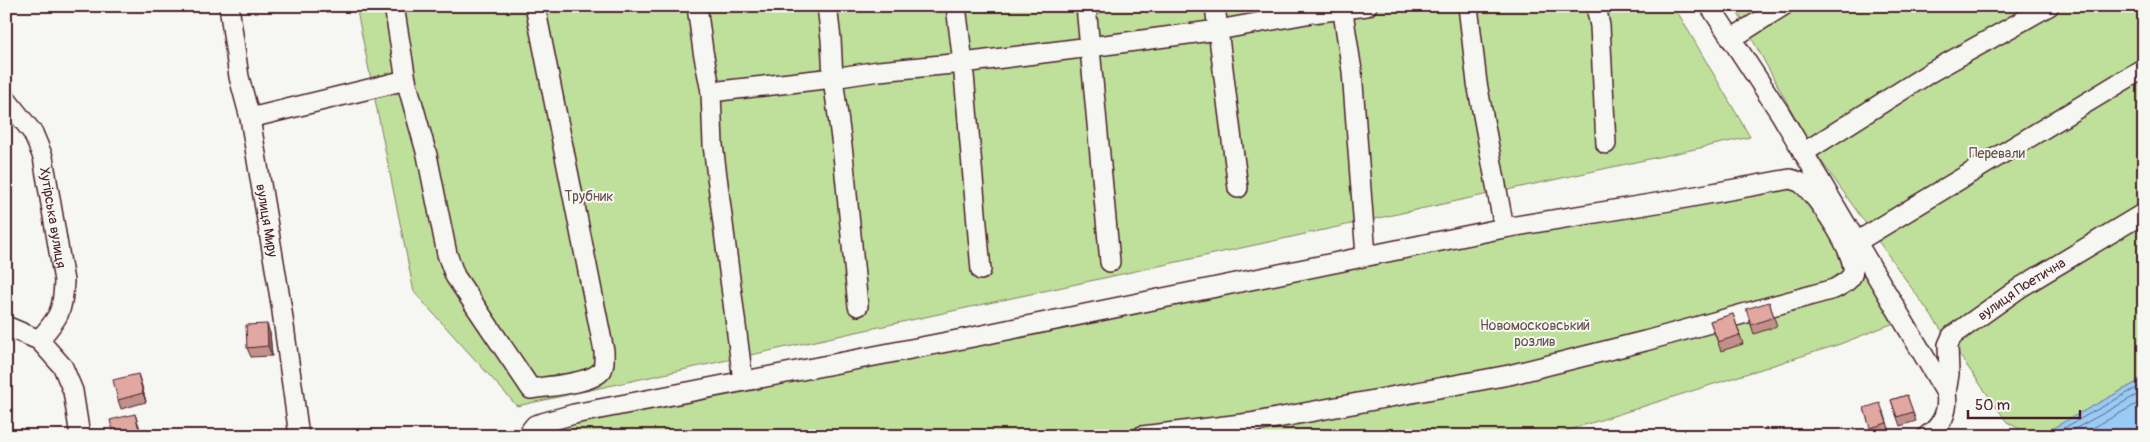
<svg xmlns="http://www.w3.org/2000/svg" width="2150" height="442" font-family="Pangolin,sans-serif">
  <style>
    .green { fill: #bfe09a; stroke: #848062 }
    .water { fill: #98cbf5; stroke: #7986a4 }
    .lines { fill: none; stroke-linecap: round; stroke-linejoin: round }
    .shore { stroke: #69647c; stroke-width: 1 }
    .minor-casing { stroke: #4a1f2b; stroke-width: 22 }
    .minor { stroke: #f6f6f2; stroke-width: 19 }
    .wall { fill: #c2908a; stroke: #4a1f2b }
    .shaded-wall { fill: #9e7571; stroke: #4a1f2b }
    .building { fill: #e1a7a1; stroke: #4a1f2b }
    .labels { text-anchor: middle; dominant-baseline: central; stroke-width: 4; stroke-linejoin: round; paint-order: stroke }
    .park-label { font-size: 14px; fill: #674f47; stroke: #f6f6f2 }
    .street-label { font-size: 14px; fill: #4a1f2b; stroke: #f6f6f2 }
  </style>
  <rect width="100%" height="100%" fill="#f6f6f2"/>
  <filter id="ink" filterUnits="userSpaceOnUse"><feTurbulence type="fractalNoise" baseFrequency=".02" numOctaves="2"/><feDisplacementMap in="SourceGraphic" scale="10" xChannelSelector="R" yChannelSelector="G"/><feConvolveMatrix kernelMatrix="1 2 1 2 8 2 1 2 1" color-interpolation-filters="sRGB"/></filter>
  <g filter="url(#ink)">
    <g class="green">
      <path d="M356,6h1318l76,131 -1233,269 -103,-114z"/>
      <path d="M1734,6h410v372l-106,58h-6l-25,-14 -195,-274z"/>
      <path d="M1808,177l86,146 -54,21 -290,92h-1002l-1,-8 357,-74z"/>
    </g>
    <path class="water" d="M2144,378v58h-106l105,-57z"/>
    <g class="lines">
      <g class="shore">
        <path d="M2049,436l95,-52"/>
        <path d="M2062,436l82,-45"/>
        <path d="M2078,436l66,-36"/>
      </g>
      <g class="minor-casing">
        <g id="minor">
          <path id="s1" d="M229,6l10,71 11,41 31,186 18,132"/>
          <path d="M394,6l12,74 21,75 20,99 8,22 76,113c16,-3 61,-5 71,-19 3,-6 2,-12 2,-19l-69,-345"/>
          <path d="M697,6l6,45 8,41 2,53 30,236"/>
          <path d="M827,6l4,33 2,39 10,76 15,152"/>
          <path d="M956,6l7,57 18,207"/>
          <path d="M1086,6l24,256"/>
          <path d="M1215,6l23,182"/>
          <path d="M1342,6l10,65 14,185"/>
          <path d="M1468,6l9,77 27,145"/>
          <path d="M1596,6l4,20 6,118"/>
          <path d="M1710,6l70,107 166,280c3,18 -4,33 -19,43"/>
          <path d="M1731,39l52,-33"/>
          <path d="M711,92l122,-14 46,-7 84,-8 127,-16 128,-17 94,-17 55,-7"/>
          <path id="s2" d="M6,99l27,34 10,24 21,124c-1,31 -5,36 -25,59"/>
          <path d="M250,118l156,-38"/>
          <path d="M1803,153l128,-81 118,-66"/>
          <path d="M1858,241l286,-173"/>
          <path d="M6,326l33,14 24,27 10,24 7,45"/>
          <path id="s3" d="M1946,393l3,-19 -1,-29 4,-9 69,-49 123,-74"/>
          <path d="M530,436l1,-6 4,-5 39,-11 399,-77 531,-109 165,-27 121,-22c4,1 8,2 11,4 15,11 59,74 51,92 -4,7 -12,11 -18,14l-189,52 -136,34 -259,48 -108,13"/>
        </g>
      </g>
      <use href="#minor" class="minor"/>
    </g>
    <g class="wall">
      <path d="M1769,302l8,24 -23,8 -3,-9z"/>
      <path d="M1733,314l10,30 -22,7 -11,-30z"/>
      <path d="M270,333l2,23 -21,1 -4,-9z"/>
      <path d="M141,383l5,19 -25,7 -3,-9z"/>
      <path d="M1907,395l9,26 -16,5 -9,-26z"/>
      <path d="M1864,408l20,4 6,20 -11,4h-6z"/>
      <path d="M138,423l4,13h-28z"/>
    </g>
    <g class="shaded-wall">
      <path d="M267,324l3,9 2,23 -4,-10z"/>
      <path d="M138,374l3,9 5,19 -3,-9z"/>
      <path d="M135,414l3,9 4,13h-1l-1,-3z"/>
    </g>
    <g class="building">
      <path d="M1769,302l5,15 -23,8 -5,-16z"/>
      <path d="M1733,314l7,21 -22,7 -8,-21z"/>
      <path d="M267,324l1,22 -21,2 -1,-23z"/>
      <path d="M138,374l5,19 -25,7 -5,-20z"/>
      <path d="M1907,395l6,17 -16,5 -6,-17z"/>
      <path d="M1880,403l7,20 -17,5 -6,-20z"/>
      <path d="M135,414l5,19 -10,3h-16l-4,-16z"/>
    </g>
  </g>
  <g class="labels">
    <g class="park-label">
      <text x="1997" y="153">Перевали</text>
      <text x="589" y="196">Трубник</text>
      <text x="1535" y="325">Новомосковський<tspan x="1535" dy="16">розлив</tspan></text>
    </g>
    <g class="street-label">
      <text stroke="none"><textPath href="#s2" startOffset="131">Хутірська вулиця</textPath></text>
      <text stroke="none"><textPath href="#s1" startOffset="218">вулиця Миру</textPath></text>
      <text stroke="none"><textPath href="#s3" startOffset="142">вулиця Поетична</textPath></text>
    </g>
  </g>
  <rect width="2150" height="442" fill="none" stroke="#f6f6f2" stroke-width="25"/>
  <rect x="12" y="12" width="2125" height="417" fill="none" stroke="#4a1f2b" stroke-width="2" filter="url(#ink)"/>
  <path d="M1968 410v8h112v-8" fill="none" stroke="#4a1f2b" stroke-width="2.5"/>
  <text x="1975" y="410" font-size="15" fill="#4a1f2b" stroke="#f6f6f2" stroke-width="4" paint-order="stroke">50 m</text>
</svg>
